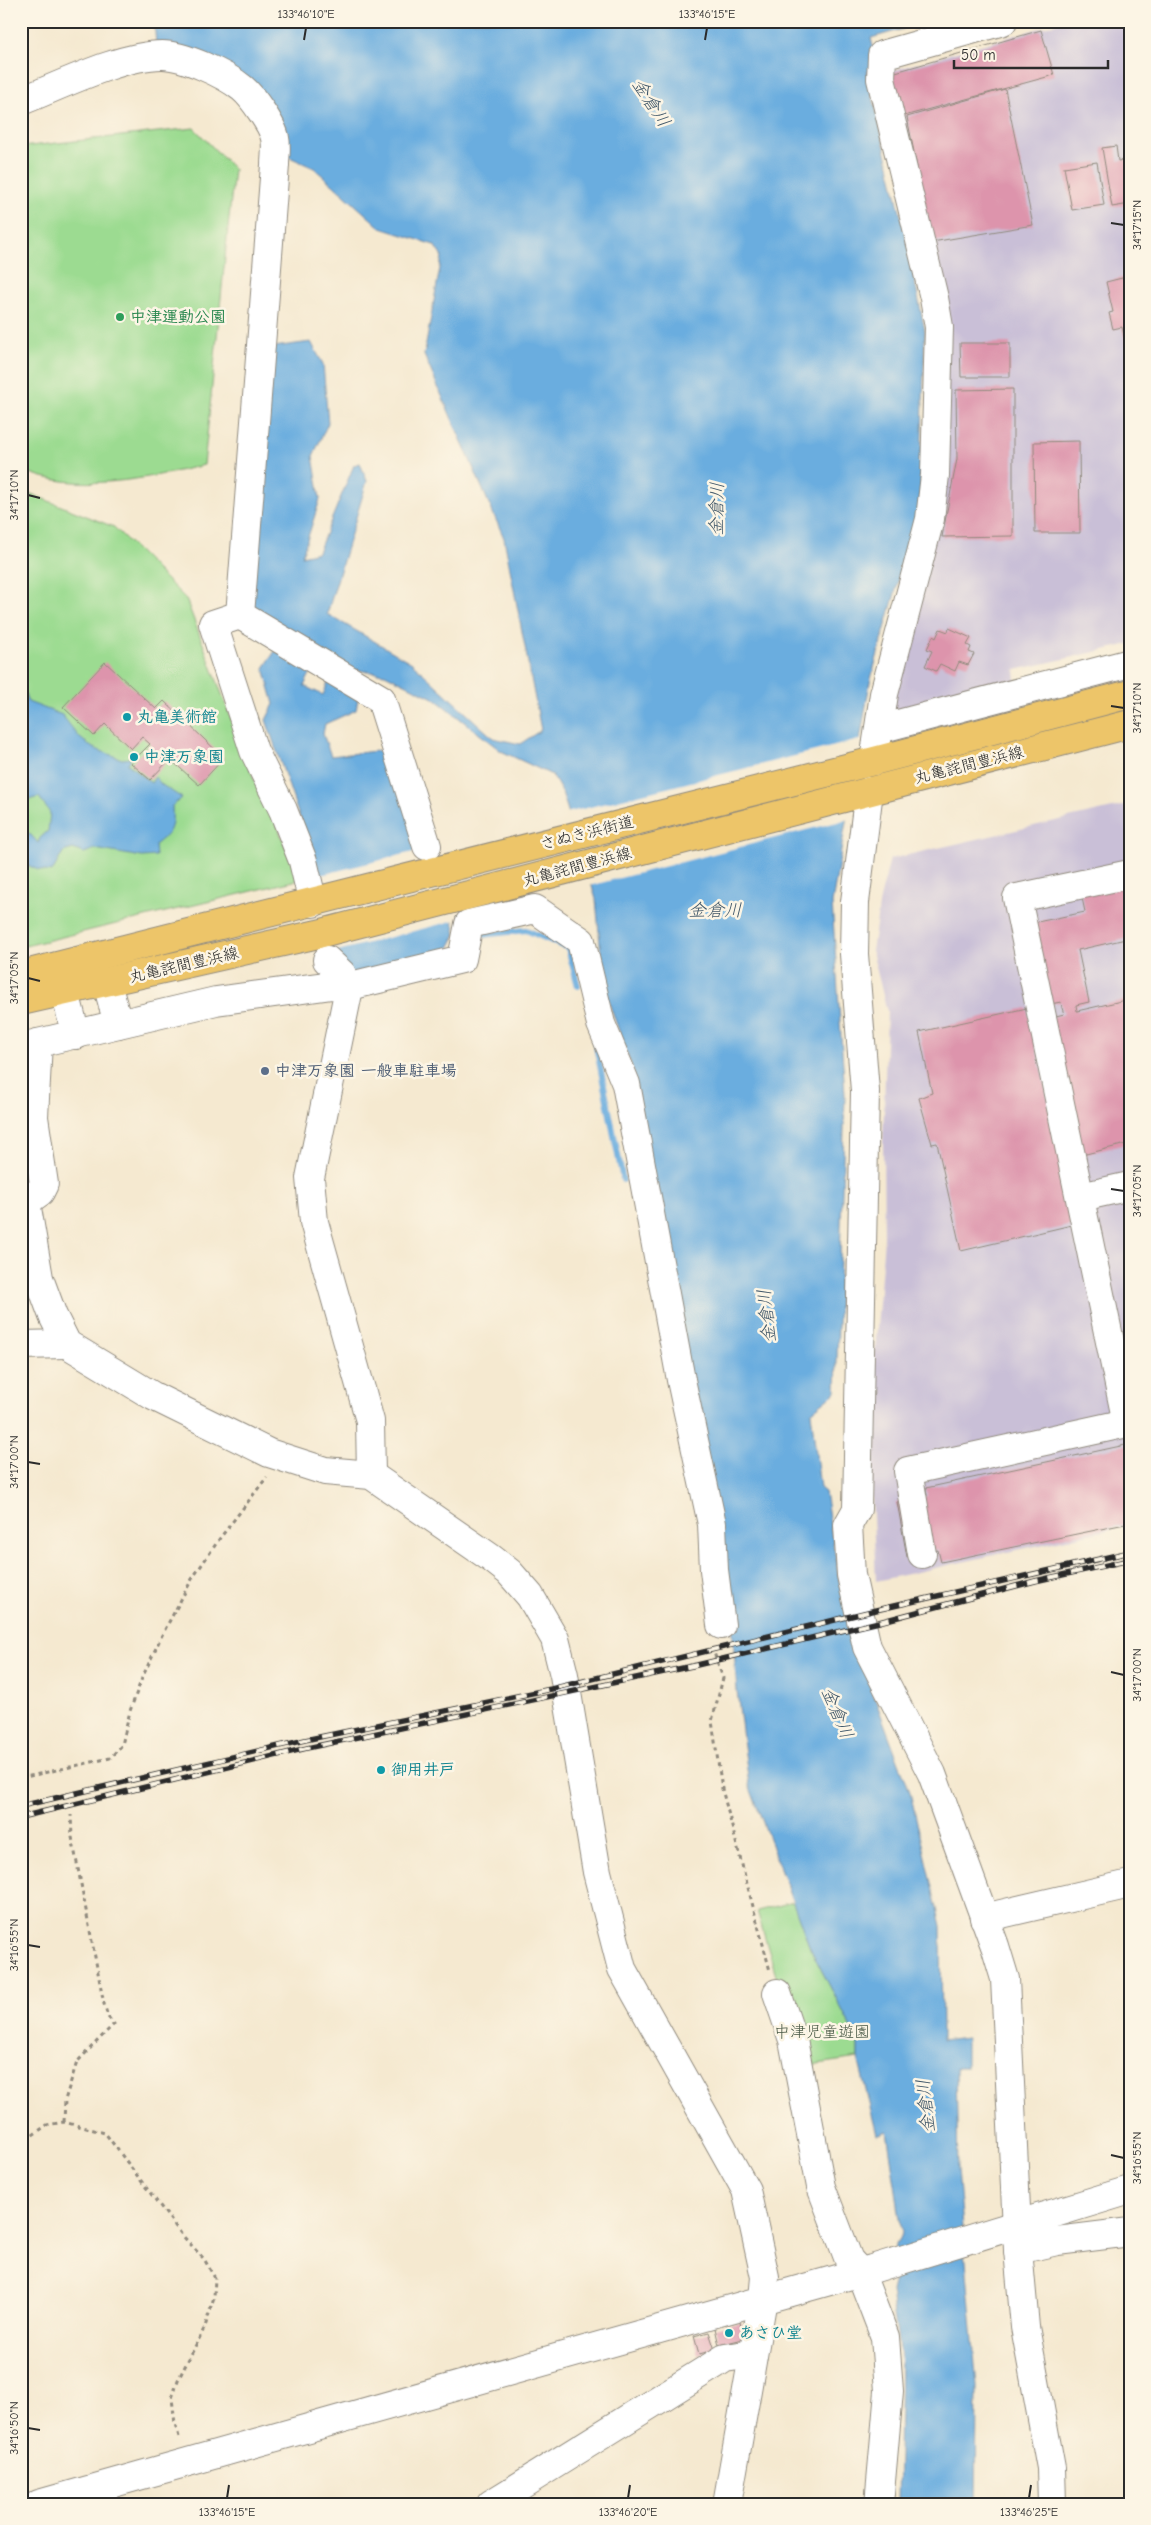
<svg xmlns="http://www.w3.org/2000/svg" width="1151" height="2525" font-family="'Comic Neue','Klee One',sans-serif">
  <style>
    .industrial { fill: #c9bfd7 }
    .green { fill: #9cdb91; stroke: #64835e }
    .water { fill: #6baddf; stroke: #4b6c85 }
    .pier { fill: #f5e9d0 }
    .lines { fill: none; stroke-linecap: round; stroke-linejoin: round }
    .stream { stroke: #6baddf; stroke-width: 6 }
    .building { fill: #dd94ac }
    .minor-casing { stroke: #908a7e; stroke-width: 30 }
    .major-casing { stroke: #908a7e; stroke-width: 30 }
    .path { stroke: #908a7e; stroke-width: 3; stroke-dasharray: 4 4; stroke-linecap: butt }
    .minor { stroke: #fff; stroke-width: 28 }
    .major { stroke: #edc569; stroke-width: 28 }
    .rail-casing { stroke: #2b2b2b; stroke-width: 5.5 }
    .rail { stroke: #fcf5e5; stroke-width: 4; stroke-dasharray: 11; stroke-linecap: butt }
    .ticks { fill: none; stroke: #2b2b2b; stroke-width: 2 }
    .leisure-dot { fill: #2e9e5b; stroke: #fcf5e5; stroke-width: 2 }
    .culture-dot { fill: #0f9aa8; stroke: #fcf5e5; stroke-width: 2 }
    .service-dot { fill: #5c6f8a; stroke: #fcf5e5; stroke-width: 2 }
    .labels { text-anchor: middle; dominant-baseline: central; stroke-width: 5; stroke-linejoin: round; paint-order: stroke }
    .leisure-label { font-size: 16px; font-weight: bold; fill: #27864d; stroke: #fcf5e5; text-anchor: start }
    .culture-label { font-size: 16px; font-weight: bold; fill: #0d838f; stroke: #fcf5e5; text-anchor: start }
    .street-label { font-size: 16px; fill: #2b2b2b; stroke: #fcf5e5 }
    .service-label { font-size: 16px; font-weight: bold; fill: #4e5e75; stroke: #fcf5e5; text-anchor: start }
    .park-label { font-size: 16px; fill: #475744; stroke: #fcf5e5 }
    .water-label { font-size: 18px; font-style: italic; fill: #41586a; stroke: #fcf5e5 }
    .neatline { fill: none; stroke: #2b2b2b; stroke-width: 2 }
    .ticks-label { font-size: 12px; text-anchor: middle; fill: #2b2b2b }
  </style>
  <rect width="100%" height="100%" fill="#fcf5e5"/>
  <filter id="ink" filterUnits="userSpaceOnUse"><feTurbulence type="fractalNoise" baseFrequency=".02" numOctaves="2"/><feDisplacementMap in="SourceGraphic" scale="10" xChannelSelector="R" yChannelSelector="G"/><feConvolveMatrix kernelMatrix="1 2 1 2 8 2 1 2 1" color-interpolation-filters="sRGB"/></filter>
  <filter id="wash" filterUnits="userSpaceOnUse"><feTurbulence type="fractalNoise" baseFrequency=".0096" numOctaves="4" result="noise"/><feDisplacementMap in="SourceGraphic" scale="20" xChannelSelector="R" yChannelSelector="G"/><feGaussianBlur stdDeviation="1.12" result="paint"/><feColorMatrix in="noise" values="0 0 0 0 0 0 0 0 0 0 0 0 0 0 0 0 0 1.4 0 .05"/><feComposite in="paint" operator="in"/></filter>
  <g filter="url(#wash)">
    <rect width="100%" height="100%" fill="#f5e9d0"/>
    <g class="industrial">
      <path d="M1065,21h65v623l-115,26 1,11 -118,31 -5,-4 52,-375 -54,-262z"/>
      <path d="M1130,804v721l-254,56 -7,-150 15,-193 -1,-94 4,-133 -15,-60 8,-52 10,-40z"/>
    </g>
    <g class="green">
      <path d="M194,128l40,41 -30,296c-54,13 -130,30 -183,4v-322z"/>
      <path d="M21,490l93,37 72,72 79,209 7,3 26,69 -277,67z"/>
      <path d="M793,1902l17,46 48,92v18l-55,8 -46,-155z"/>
    </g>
    <g class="water">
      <path d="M154,21h777l-60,17 7,32 -11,2 37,157 21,102 -5,173 -50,178 -38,221 13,192 -9,297 -25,20 9,76 5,4 17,106 15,53 53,141 31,134 1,115 24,-3v30h-10l2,102 19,217 -1,117h-78l3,-141 -10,-71 3,-12 2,-35 6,-13 -15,-101 -10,4 -19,-77v-18l-48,-92 -61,-163 -12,-94 -5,-69 -99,-552 -29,-81 -8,-90 -34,-107 -10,-17 -51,-24 -66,-52 -50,-25 -43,-6 -96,-62 20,-258 45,-6 12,22 5,59 -15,33 7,43 -18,57 16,-4 36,-87 6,-2 7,18 -40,133 85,49 81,75 27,6 21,-14 -37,-192 -80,-183 18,-98 -8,-12 -53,-17 -67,-60 -29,-13 -2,-23 -127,-88z"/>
      <path d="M275,651l39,15 -10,20 19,9 7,-18 29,15 -3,18 -31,14 -2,10 8,22 45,-5 18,2 17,59 42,108 3,15 -10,18 -95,27 -12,-18 -20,-88 -53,-154 8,-16 -10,-36z"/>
      <path d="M21,683l7,19 34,13 18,23 13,10 29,11 9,-1 -3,6 23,19 4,-6 7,8 20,13 -10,8c1,22 0,26 -17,39l1,11 -14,1 -47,-8 -11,4 -11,-4 -10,3 -11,20 -14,-2 -17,-8v-31l10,4 7,8 2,-5 8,-7 2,-18 -11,-16 -18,5z"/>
    </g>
    <g class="pier">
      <path d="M863,739l-14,80 -260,67 -23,-73z"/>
      <path d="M425,849l31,71 -126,33 -13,-77z"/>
    </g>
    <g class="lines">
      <g class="stream">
        <path d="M482,935l44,-5 42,18 10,38"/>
        <path d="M595,1041l28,139"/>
        <path d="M23,1052v23"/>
      </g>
    </g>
    <g id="blocks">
      <g class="building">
        <path d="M1041,30l13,45 -150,41 -12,-43z"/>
        <path d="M1005,89l28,136 -101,17 -25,-125z"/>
        <path d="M1116,146l2,15 12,-2v45l-18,3 -10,-59z"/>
        <path d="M1097,162l7,43 -32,5 -8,-43z"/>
        <path d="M1130,276v67l-4,1 -4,-17 -9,2 -4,-16 4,-1 -7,-30z"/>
        <path d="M960,343h50v34h-49z"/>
        <path d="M1013,389v147l-71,1 15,-78 -1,-69z"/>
        <path d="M1079,441l1,92h-45l-1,-91z"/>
        <path d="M949,628l22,10 -4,7 4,2 -2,5 5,2 -6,11 -9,-3 -4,9 -15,-7 -4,7 -11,-5 7,-15 -5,-2 6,-13 3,2 4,-9 8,3z"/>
        <path d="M105,662l51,47 8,-8 60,57 -25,27 -29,-26 -20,21 -19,-17 19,-19 -8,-7 -11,12 -26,-25 -11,12 -31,-29z"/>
        <path d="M1130,862v76l-52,12 11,52 -13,3 1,6 53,-12v144l-48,12 -30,-138 12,-3 -2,-6 -1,-6 -16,3 -17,-81 57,-12 -8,-38z"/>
        <path d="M1027,1008l49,216 -115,27 -24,-108 -5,1 -13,-46 13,-5 -13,-61z"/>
        <path d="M1130,1444v79l-189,39 -3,-12 -31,7 -10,-55 30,-6 -1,-8z"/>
        <path d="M740,2321l3,18 -24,6 -4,-17z"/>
        <path d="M709,2332l6,18 -16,4 -5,-18z"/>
      </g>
    </g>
  </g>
  <g filter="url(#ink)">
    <use href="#blocks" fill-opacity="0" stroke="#908a7e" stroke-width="1"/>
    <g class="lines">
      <g class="minor-casing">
        <g id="minor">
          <path d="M21,101c39,-15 100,-46 141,-46 21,0 63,19 80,33 10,8 31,38 33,50 2,9 0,19 0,27l-35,450 141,84 46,147"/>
          <path d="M240,615l-27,9 41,127 29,59 20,51 10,42"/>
          <path d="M879,729l251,-66"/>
          <path d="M874,761l10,-67 46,-175 5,-44 4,-148 -5,-29 -53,-219 1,-24 121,-34"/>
          <path d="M869,791l-14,111 -1,52 11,137 -8,418 -9,16 3,50 16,72 65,127 63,172 10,33 13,271 39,-9 73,-9"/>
          <path d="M1130,874l-113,24 110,525 3,-1"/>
          <path d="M327,960l15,14 6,19 -38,185 4,44 56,199 1,54"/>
          <path d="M107,983l11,41"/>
          <path d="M65,992l11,43"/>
          <path d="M21,1047l195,-46 116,-16 14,2 116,-28 7,-35 66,-15 46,32 20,83 25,60 55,296 31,144 2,46 7,55"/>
          <path d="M21,1193l5,9 13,76 14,38 14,28 86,52 116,57 56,18 46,4 120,83 18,14 21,24 25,43 9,36 33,197 25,97 124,221 19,87 -2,22 -36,205"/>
          <path d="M1081,1197l49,-11"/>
          <path d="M26,1202l14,-10 4,-8 -10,-67 4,-74"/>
          <path d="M21,1345l46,-1"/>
          <path d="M922,1554l-14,-83 219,-48"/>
          <path d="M984,1918l146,-34"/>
          <path d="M777,1993l16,47 28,147 28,73 11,12 25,65 4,54 -10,113"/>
          <path d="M1018,2250l7,77 26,141 1,36"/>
          <path d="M39,2504l833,-235 258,-79"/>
          <path d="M491,2504l234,-146 28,-4"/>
        </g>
      </g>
      <g class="major-casing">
        <g id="major">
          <path d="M21,975l853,-214 256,-67"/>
          <path d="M21,1001l297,-67 812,-210"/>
        </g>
      </g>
      <g class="path">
        <path d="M712,1647l11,31 -11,43 10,68 48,182"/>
        <path d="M21,1778l89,-20 12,-13 8,-34 12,-33 20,-43 30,-56 28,-41 47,-61"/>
        <path d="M64,2122l1,-22 12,-38 37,-38 -6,-7 -4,-13 -32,-167 -1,-22"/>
        <path d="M21,2146l9,-9 17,-12 17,-3 41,11 77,102 22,24 11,19 -1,19 -9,30 -27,53 -6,18 3,26 5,16"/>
      </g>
      <use href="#minor" class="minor"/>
      <use href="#major" class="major"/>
      <g class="rail-casing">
        <g id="rail">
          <path d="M21,1806l284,-66 246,-51 325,-79 254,-58"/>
          <path d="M21,1817l286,-69 390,-83 182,-43 156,-41 95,-21"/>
        </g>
      </g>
      <use href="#rail" class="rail"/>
    </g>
  </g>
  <path class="ticks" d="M304,40l2,-12M705,40l2,-12M1111,223l13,2M28,495l12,3M1111,706l13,2M28,978l12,3M1111,1189l13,2M28,1462l12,2M1111,1672l13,3M28,1945l12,2M1111,2155l13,3M28,2428l12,2M227,2498l2,-13M628,2498l2,-13M1029,2498l2,-13"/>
  <circle class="leisure-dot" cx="120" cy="317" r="5"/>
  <g class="culture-dot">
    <circle cx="127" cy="717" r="5"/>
    <circle cx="134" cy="757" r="5"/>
    <circle cx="381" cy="1770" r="5"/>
    <circle cx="729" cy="2333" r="5"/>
  </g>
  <circle class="service-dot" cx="265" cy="1071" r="5"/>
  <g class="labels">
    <g class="leisure-label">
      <text x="130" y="317">中津運動公園</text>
    </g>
    <g class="culture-label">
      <text x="137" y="717">丸亀美術館</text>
      <text x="144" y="757">中津万象園</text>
      <text x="391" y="1770">御用井戸</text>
      <text x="739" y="2333">あさひ堂</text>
    </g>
    <g class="street-label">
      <text transform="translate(969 765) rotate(-14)">丸亀詫間豊浜線</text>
      <text transform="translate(587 833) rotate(-14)">さぬき浜街道</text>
      <text transform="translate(577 867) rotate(-15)">丸亀詫間豊浜線</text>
      <text transform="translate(184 965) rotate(-13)">丸亀詫間豊浜線</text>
    </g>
    <g class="service-label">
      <text x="275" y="1071">中津万象園 一般車駐車場</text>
    </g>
    <g class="park-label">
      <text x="822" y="2032">中津児童遊園</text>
    </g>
    <g class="water-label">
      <text transform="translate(651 103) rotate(57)">金倉川</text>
      <text transform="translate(717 509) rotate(-89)">金倉川</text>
      <text x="715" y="910">金倉川</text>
      <text transform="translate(767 1316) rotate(-96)">金倉川</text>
      <text transform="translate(837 1713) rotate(67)">金倉川</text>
      <text transform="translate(926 2106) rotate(-96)">金倉川</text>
    </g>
  </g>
  <rect width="1151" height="2525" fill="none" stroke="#fcf5e5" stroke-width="55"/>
  <path d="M954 60v8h154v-8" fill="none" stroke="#2b2b2b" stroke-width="2.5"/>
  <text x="961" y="60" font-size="15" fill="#2b2b2b" stroke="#fcf5e5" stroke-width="4" paint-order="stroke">50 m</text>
  <rect x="28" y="28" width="1096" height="2470" class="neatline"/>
  <g class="ticks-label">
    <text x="306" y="18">133°46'10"E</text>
    <text x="707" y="18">133°46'15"E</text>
    <text transform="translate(1137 225) rotate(-90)" y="4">34°17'15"N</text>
    <text transform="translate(14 495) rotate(-90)" y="4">34°17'10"N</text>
    <text transform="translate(1137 708) rotate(-90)" y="4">34°17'10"N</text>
    <text transform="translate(14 978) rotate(-90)" y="4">34°17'05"N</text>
    <text transform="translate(1137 1191) rotate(-90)" y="4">34°17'05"N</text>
    <text transform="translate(14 1462) rotate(-90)" y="4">34°17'00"N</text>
    <text transform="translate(1137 1675) rotate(-90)" y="4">34°17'00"N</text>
    <text transform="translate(14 1945) rotate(-90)" y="4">34°16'55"N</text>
    <text transform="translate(1137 2158) rotate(-90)" y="4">34°16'55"N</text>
    <text transform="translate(14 2428) rotate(-90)" y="4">34°16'50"N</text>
    <text x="227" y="2516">133°46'15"E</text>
    <text x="628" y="2516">133°46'20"E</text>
    <text x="1029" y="2516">133°46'25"E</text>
  </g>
</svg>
